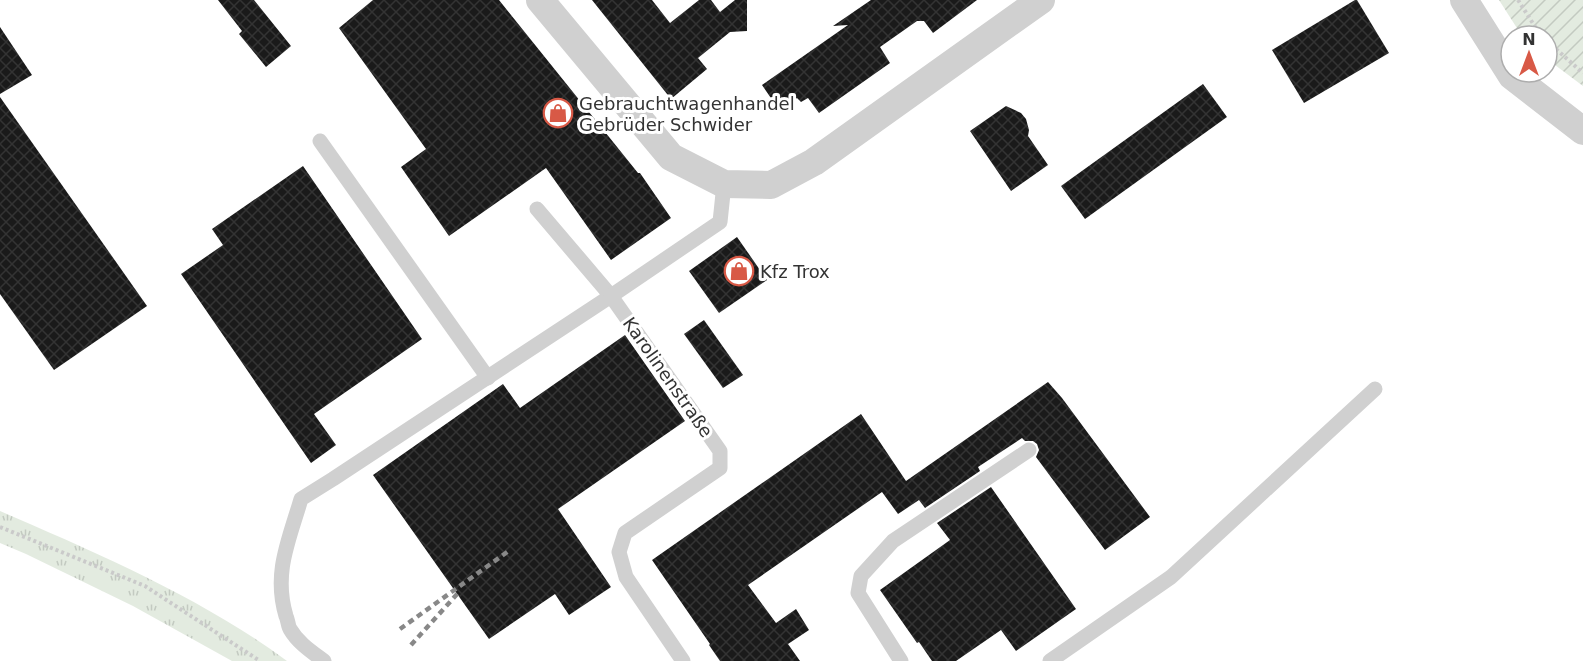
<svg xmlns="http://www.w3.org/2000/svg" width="1583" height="661" font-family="'DejaVu Sans',sans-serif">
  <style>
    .grass { fill: url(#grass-tufts) }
    .garden { fill: url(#garden-furrows) }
    .building { fill: url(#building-cross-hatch) }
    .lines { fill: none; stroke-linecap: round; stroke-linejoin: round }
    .path { stroke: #cacaca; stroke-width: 4; stroke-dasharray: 3 3; stroke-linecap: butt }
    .lane { stroke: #d0d0d0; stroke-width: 15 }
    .street { stroke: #d0d0d0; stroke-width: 28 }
    .rail { stroke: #888; stroke-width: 4.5; stroke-dasharray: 6 4.5; stroke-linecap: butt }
    .labels { text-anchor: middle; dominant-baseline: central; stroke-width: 6; stroke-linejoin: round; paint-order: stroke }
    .poi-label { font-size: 18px; fill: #333; stroke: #fff; text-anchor: start }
    .street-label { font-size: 18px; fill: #333; stroke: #fff }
  </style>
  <defs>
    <pattern id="grass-tufts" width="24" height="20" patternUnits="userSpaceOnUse" patternTransform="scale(1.5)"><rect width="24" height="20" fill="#e3ebe0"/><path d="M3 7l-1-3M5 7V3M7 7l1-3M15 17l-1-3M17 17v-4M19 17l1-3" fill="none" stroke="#c3cac1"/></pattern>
    <pattern id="garden-furrows" width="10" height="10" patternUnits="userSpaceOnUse" patternTransform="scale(1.5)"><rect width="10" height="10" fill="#e3ebe0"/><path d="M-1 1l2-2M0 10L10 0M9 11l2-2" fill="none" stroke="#c3cac1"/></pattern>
    <pattern id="building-cross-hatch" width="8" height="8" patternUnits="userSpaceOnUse" patternTransform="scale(1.5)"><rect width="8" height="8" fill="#1a1a1a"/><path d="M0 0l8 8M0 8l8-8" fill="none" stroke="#333"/></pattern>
  </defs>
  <rect width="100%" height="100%" fill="#fff"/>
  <path class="grass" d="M0,511c97,42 202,87 287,150h-55l-99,-55 -107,-52 -26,-11z"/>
  <path class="garden" d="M1499,0h84v86l-36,-27v-23h-25z"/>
  <g class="building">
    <path d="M218,0h36l37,46 -25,21 -27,-33 3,-3z"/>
    <path d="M373,0h126l139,173h2l31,45 -60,42 -65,-92 -97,68 -48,-69 25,-18 -87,-121z"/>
    <path d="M592,0h60l18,23 29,-23h12l9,12 15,-12h12v31l-17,1 -32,26 9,11 -36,30z"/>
    <path d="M871,0h106l-44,33 -9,-12h-7l-37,26 10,16 -71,50 -11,-15 -7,4 -4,-4 -18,12 -17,-25 86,-60 -15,1z"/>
    <path d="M1355,0h2l32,53 -85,50 -32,-53z"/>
    <path d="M0,27l32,48 -32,19z"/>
    <path d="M1203,84l24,33 -142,102 -24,-33z"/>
    <path d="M0,97l147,209 -93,64 -54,-76z"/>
    <path d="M1006,106l15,7 5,6 3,11 -1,6 20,29 -37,26 -41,-60z"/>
    <path d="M303,166l119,173 -108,75 22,31 -25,18 -130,-189 42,-29 -11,-16z"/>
    <path d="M737,237l30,43 -48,33 -30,-42z"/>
    <path d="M704,320l39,55 -20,13 -39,-54z"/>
    <path d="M625,335l60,86 -127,88 53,78 -42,28 -14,-21 -66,45 -116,-164 130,-91 17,24z"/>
    <path d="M1048,382l14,16 88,119 -45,33 -69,-93 3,-7 -2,-6 -4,-3h-8l-3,-3 -44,29 2,4 -55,37 -6,-8 -21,14 -16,-22 -134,93 28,38 20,-14 13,21 -21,14 12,17h-80l-11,-16 1,-1 -58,-84 209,-146 45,67z"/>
    <path d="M991,487l85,122 -60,42 -15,-21 -45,31h-24l-13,-19 -2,1 -37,-53 70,-50 -13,-17z"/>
  </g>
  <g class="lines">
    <g class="path">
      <path d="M1518,0l23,36"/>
      <path d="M1547,41l36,32"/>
      <path d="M0,527l145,59 115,75"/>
    </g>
    <g class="lane">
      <path d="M320,141l168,237"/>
      <path d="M324,661c-12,-9 -26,-18 -34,-32 -2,-3 -2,-9 -4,-13 -13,-43 3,-76 15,-117l32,-20 278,-183 -74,-87"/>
      <path d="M683,661l-57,-84 -7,-25 6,-19 95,-65v-17l-109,-155 109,-74 4,-38"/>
      <path d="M901,661l-43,-68 3,-17 32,-35 136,-91"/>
      <path d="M1050,661l121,-84 204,-188"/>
    </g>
    <g class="street">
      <path d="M540,0l131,157 53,27 47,1 43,-23 227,-162"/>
      <path d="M1464,0l48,76 71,55"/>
    </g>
    <g class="rail">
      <path d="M400,629l110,-79"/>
      <path d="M411,645l48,-53"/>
    </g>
  </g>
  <defs>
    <g id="shop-ring" transform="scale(1.5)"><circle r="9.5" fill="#fff" stroke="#d85946" stroke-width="1.5"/><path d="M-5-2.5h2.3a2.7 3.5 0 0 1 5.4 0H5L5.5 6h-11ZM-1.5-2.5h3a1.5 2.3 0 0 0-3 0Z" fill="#d85946"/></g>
  </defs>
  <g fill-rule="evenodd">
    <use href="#shop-ring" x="558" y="113"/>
    <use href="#shop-ring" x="739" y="271"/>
  </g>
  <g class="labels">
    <g class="poi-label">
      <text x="579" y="103">Gebrauchtwagenhandel<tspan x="579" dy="21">Gebrüder Schwider</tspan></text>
      <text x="760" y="271">Kfz Trox</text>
    </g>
    <g class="street-label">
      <text transform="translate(668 377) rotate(55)">Karolinenstraße</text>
    </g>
  </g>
  <g transform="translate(1529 54)"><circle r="28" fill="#ffffff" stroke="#adadad" stroke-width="1.5"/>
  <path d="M0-4.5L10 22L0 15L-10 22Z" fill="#d85946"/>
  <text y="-9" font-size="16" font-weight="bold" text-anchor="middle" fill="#333333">N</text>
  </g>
</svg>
